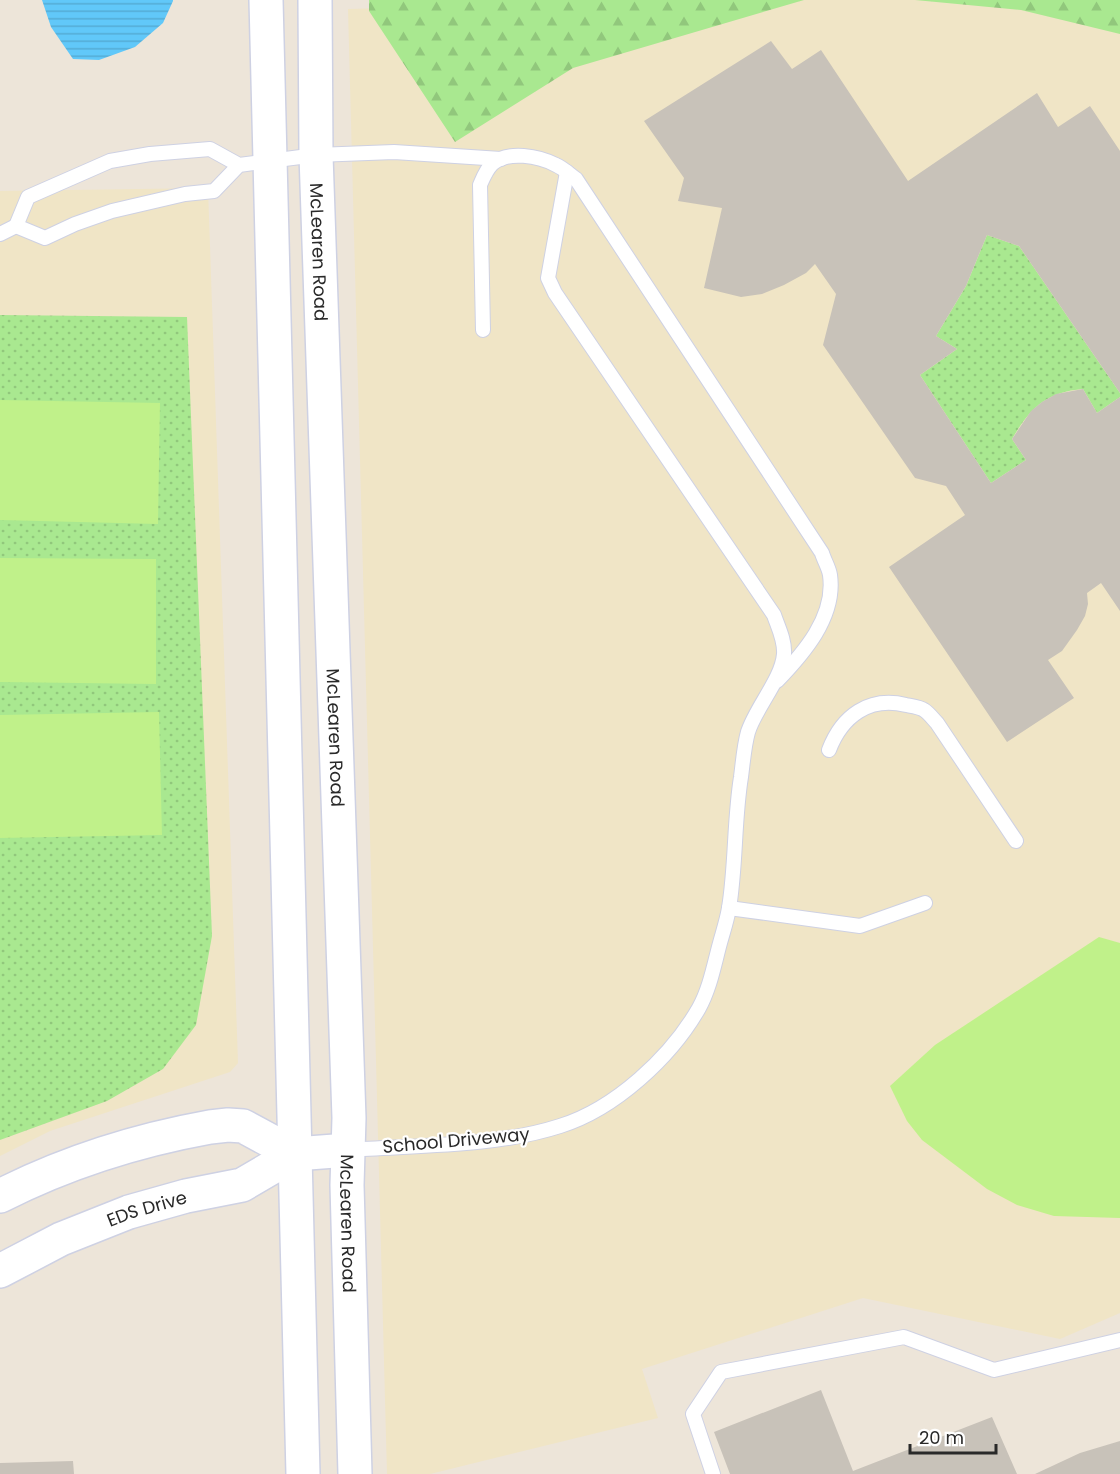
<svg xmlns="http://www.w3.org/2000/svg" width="1120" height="1474" font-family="Poppins,sans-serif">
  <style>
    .education { fill: #f0e5c6 }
    .grass { fill: url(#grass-dots) }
    .forest { fill: url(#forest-firs) }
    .pitch { fill: #c0f18a }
    .water { fill: url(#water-rules) }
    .building { fill: #c8c2b9 }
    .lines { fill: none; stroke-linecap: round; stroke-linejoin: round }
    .service-casing { stroke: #ced1e3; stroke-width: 16 }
    .tertiary-casing { stroke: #ced1e3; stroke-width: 36 }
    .secondary-casing { stroke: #ced1e3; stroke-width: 36 }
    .service { stroke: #fff; stroke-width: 14 }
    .tertiary { stroke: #fff; stroke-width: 33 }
    .secondary { stroke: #fff; stroke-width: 33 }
    .labels { text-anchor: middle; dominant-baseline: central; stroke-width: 4.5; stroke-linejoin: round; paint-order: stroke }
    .street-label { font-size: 18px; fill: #292929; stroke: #fff }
  </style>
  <defs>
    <pattern id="grass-dots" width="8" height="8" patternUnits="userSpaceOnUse" patternTransform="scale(1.5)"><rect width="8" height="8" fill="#a9e890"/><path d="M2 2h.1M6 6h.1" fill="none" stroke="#91c77c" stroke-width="1.8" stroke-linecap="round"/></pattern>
    <pattern id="forest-firs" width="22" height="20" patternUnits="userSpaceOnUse" patternTransform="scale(1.5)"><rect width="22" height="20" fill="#a9e890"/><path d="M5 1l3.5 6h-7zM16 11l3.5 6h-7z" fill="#91c77c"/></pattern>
    <pattern id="water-rules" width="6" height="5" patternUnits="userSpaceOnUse" patternTransform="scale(1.5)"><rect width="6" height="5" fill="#61c8f9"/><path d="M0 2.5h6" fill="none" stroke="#54acd5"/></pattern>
  </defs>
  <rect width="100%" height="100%" fill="#ede5d9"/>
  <g class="education">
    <path d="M593,0h527v1313l-60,26 -197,-41 -221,71 16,49 -228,56h-43l-39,-1465 240,-6z"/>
    <path d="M208,188l30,875 -8,9 -180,59 -50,25v-965z"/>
  </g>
  <g class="grass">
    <path d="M987,235l32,11 101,147v4l-23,16 -14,-24c-37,3 -53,19 -71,50l14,21 -35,23 -71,-108 37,-26 -21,-13 30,-50z"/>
    <path d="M0,315l187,2 25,619 -16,89 -33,44 -56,32 -107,39z"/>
  </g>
  <g class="forest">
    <path d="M369,0h435l-231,68 -118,74 -86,-131z"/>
    <path d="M915,0h205v34l-99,-24z"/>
  </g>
  <g class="pitch">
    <path d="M0,400l160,3 -2,121 -158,-4z"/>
    <path d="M0,558l156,1v125l-156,-2z"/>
    <path d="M159,712l3,123 -162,3v-123z"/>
    <path d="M1099,937l21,6v275l-66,-2 -37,-11 -30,-16 -65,-49 -15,-19 -17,-35 45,-41z"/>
  </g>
  <path class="water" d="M42,0h131v1l-10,22 -28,24 -36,13 -26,-1 -22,-32z"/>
  <g class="building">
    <path d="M771,41l21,28 29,-19 87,131 129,-88 21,34 32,-21 30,45v242l-101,-147 -32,-11 -21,51 -30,50 21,13 -37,26 71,108 35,-23 -14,-21 19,-28 11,-9 14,-8 27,-5 14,24 23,-16v214l-19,-28 -14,10 1,11 -3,12 -8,14 -15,21 -14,9 26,38 -67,44 -118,-175 76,-52 -19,-29 -31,-8 -92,-133 13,-51 -21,-30 -9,9 -22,12 -22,9 -21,3 -37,-9 18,-80 -44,-7 6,-23 -40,-57z"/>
    <path d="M821,1390l32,81 139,-54 25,57h-287l-16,-42z"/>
    <path d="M1120,1441v33h-85l45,-21z"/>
    <path d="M73,1461l1,13h-74v-11z"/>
  </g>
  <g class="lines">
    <g class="service-casing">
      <g id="service">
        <path d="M239,165l-29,-16 -60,5 -40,7 -82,36 -12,29 29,12 30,-14 37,-13 73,-17 29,-3 25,-26 77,-10 78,-3 107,7"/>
        <path d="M0,234l16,-8"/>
        <path d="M483,330l-3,-145c3,-7 6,-15 12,-21 16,-14 47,-8 64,1 7,3 13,9 20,14l246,374c2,7 7,15 8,22 6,42 -27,79 -53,106"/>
        <path d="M829,750c13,-34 40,-54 77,-45 5,1 14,2 18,5 5,3 9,9 13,13l79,118"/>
        <path d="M729,908l131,18 65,-23"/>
        <path d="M348,1150c68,-5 147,-3 212,-24 55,-17 111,-69 139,-118 11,-20 15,-43 21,-65 3,-11 7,-23 9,-35 7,-43 5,-88 12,-131 2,-15 3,-31 7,-45 8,-25 34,-53 36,-78 1,-14 -6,-27 -10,-39l-219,-322 -7,-15 19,-106"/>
        <path d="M713,1474l-20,-60 28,-42 183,-35 90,33 126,-30"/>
      </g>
    </g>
    <g class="tertiary-casing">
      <g id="tertiary">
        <path d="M0,1196c65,-33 138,-56 210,-69l18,-2 15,1 52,28"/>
        <path id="s1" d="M0,1271l61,-32 68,-27 57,-16 56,-11 53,-31 53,-4"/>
      </g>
    </g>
    <g class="secondary-casing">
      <g id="secondary">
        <path d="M266,0l37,1474"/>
        <path id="s2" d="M315,0l1,155 33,963 -2,67 8,289"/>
      </g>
    </g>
    <use href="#service" class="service"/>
    <use href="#tertiary" class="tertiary"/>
    <use href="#secondary" class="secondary"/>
  </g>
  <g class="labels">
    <g class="street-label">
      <text stroke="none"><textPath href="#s2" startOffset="252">McLearen Road</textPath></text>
      <text stroke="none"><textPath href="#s2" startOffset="738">McLearen Road</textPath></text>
      <text transform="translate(456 1140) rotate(-5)">School Driveway</text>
      <text stroke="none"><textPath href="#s1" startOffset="160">EDS Drive</textPath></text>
      <text stroke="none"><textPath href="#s2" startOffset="1224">McLearen Road</textPath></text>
    </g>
  </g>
  <path d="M910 1444v9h86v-9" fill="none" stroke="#292929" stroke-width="3"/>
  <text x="919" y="1444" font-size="18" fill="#292929" stroke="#ffffff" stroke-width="4.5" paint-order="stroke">20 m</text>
</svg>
